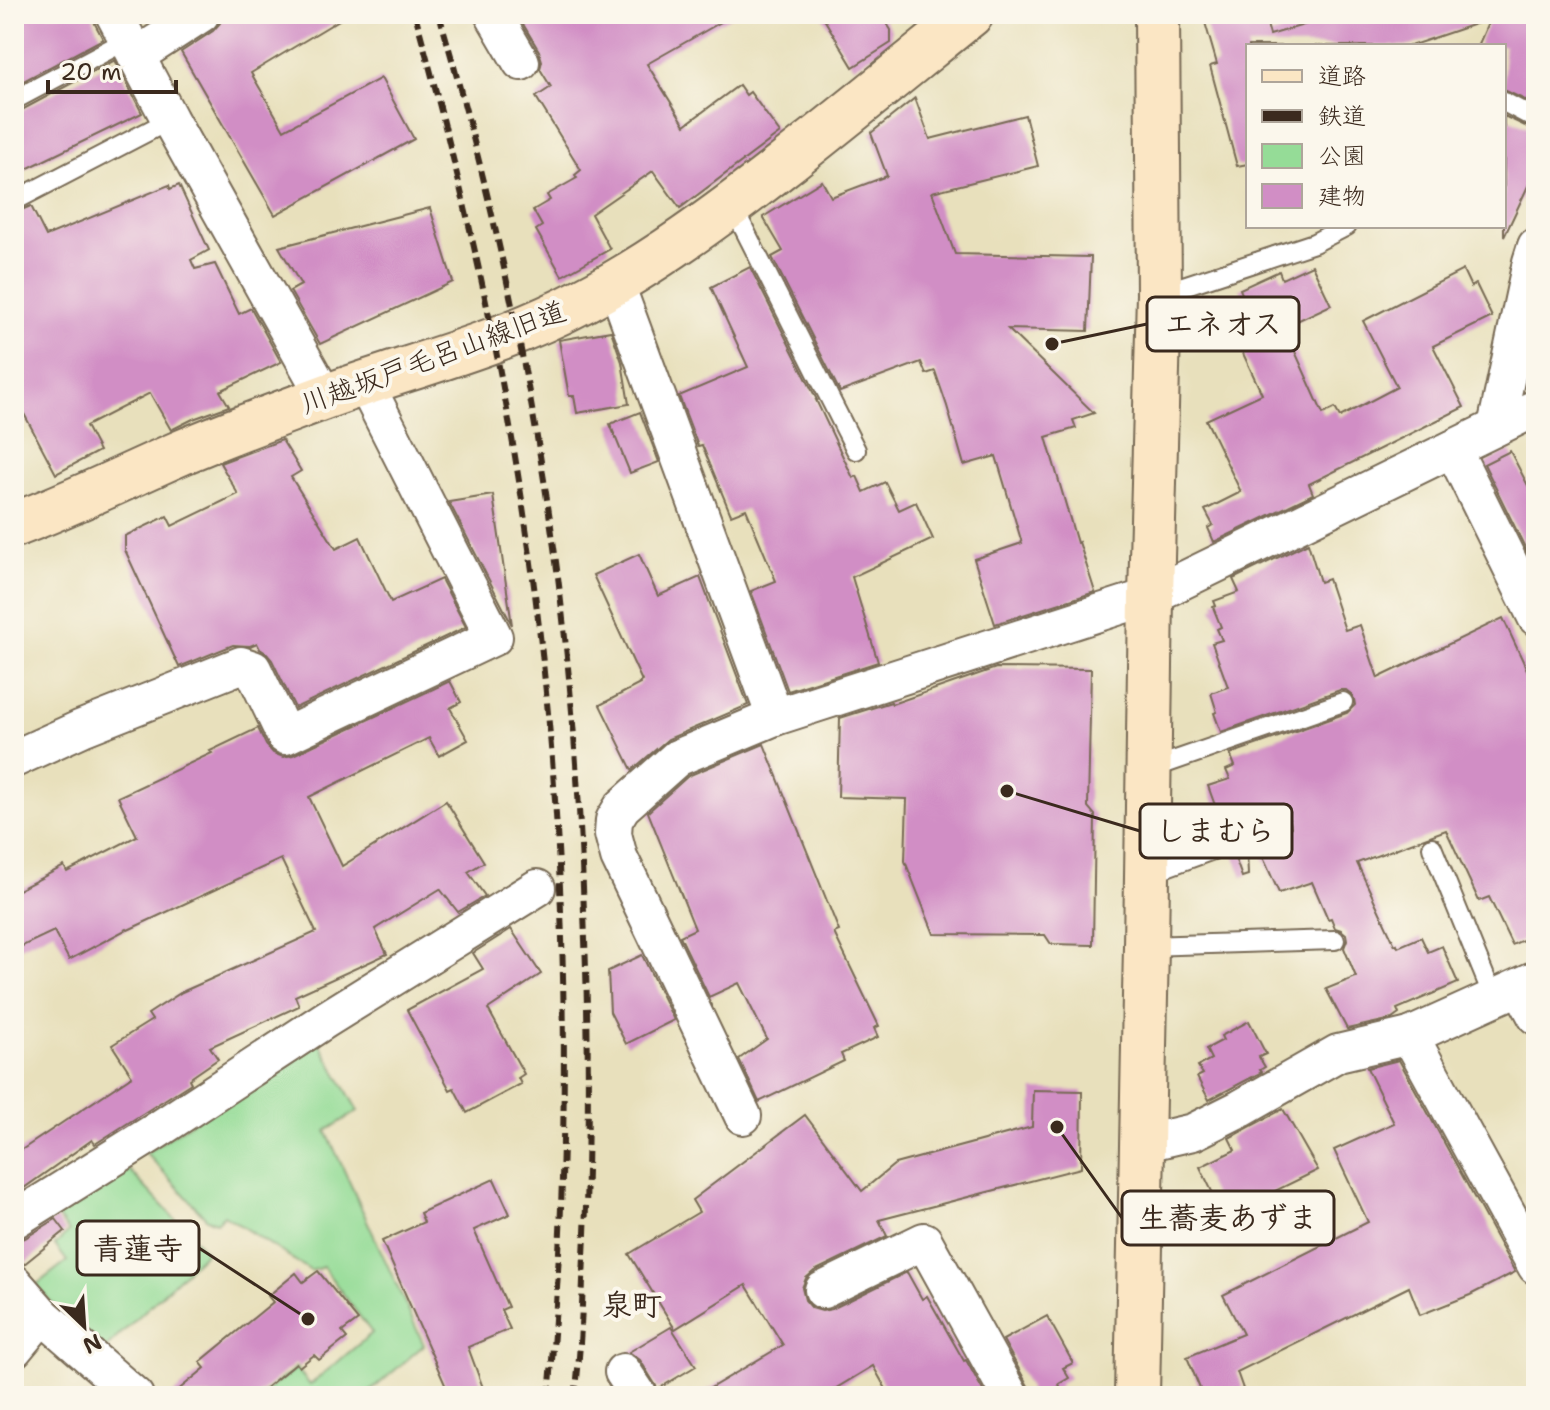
<svg xmlns="http://www.w3.org/2000/svg" width="1550" height="1410" font-family="'Shantell Sans','Klee One',sans-serif">
  <style>
    .green { fill: #95dc97; stroke: #68835a; stroke-width: 2 }
    .building { fill: #d18ec5 }
    .lines { fill: none; stroke-linecap: round; stroke-linejoin: round }
    .lane-casing { stroke: #786a55; stroke-width: 22 }
    .street-casing { stroke: #786a55; stroke-width: 40 }
    .secondary-casing { stroke: #786a55; stroke-width: 48 }
    .lane { stroke: #fff; stroke-width: 18 }
    .street { stroke: #fff; stroke-width: 36 }
    .secondary { stroke: #fbe6c4; stroke-width: 44 }
    .rail { stroke: #3b2a1e; stroke-width: 6; stroke-dasharray: 12 6; stroke-linecap: butt }
    .labels { text-anchor: middle; dominant-baseline: central; stroke-width: 8; stroke-linejoin: round; paint-order: stroke }
    .street-label { font-size: 28px; fill: #3b2a1e; stroke: #fbf7ec }
    .neighbourhood-label { font-size: 30px; font-weight: bold; fill: #3b2a1e; stroke: #fbf7ec }
    .leader { fill: none; stroke: #3b2a1e; stroke-width: 3 }
    .callout-dot { fill: #3b2a1e; stroke: #fbf7ec; stroke-width: 3 }
    .callout { fill: #fbf7ec; stroke: #3b2a1e; stroke-width: 3 }
    .callout-label { font-size: 30px; text-anchor: middle; font-weight: bold; fill: #3b2a1e }
  </style>
  <rect width="100%" height="100%" fill="#fbf7ec"/>
  <filter id="ink" filterUnits="userSpaceOnUse"><feTurbulence type="fractalNoise" baseFrequency=".0125" numOctaves="2"/><feDisplacementMap in="SourceGraphic" scale="16" xChannelSelector="R" yChannelSelector="G"/><feConvolveMatrix kernelMatrix="1 2 1 2 8 2 1 2 1" color-interpolation-filters="sRGB"/></filter>
  <filter id="wash" filterUnits="userSpaceOnUse"><feTurbulence type="fractalNoise" baseFrequency=".006" numOctaves="4" result="noise"/><feDisplacementMap in="SourceGraphic" scale="32" xChannelSelector="R" yChannelSelector="G"/><feGaussianBlur stdDeviation="1.8" result="paint"/><feColorMatrix in="noise" values="0 0 0 0 0 0 0 0 0 0 0 0 0 0 0 0 0 1.4 0 .05"/><feComposite in="paint" operator="in"/></filter>
  <g filter="url(#wash)">
    <rect width="100%" height="100%" fill="#e8e0bc"/>
    <g class="green">
      <path d="M317,1038l41,73 -32,20 98,214 -59,51h-105l36,-28 14,17 62,-52 -49,-66 -12,4 -87,-56 -7,7 -10,-3 -61,-66z"/>
      <path d="M127,1168l79,84 -101,97 -55,-48 -14,-16 31,-24 -12,-16 14,-13 -19,-25z"/>
    </g>
    <g id="blocks">
      <g class="building">
        <path d="M14,14h79l2,10 8,15 -89,47z"/>
        <path d="M222,14h127l-98,59 33,57 97,-52 33,61 -139,76 -94,-163 32,-21 7,-8z"/>
        <path d="M517,14h218l-88,50 38,61 54,-40 7,10 4,-3 30,41 -100,75 -27,-37 -62,43 19,35 -48,27 -26,-46 6,-4 -9,-16 17,-10 -3,-5 30,-17 -2,-3 6,-5 -45,-73 15,-10 -11,-18 2,-8 -3,-10z"/>
        <path d="M821,14h60l10,16v13l-38,24z"/>
        <path d="M1222,14h42l6,21 71,-21h145l1,6 -77,26h-162v118l-11,2 -27,-100 7,-2 -13,-45z"/>
        <path d="M1492,14h44v91l-32,-15v-44h-26z"/>
        <path d="M115,60l27,53 -126,61 5,10 -7,3v-75l6,-1z"/>
        <path d="M915,98l15,41 95,-24 13,51 -106,26 23,62 136,3 -3,74 -80,-2 86,84 -21,7 3,8 -30,9 31,106 2,-1 16,50 -100,32 -21,-65 48,-16 -26,-87 -32,9 -17,-59 -12,-35 -9,3 -5,-12 -81,30 -68,-135 11,-6 -20,-34 59,-36 9,16 56,-21 -16,-43z"/>
        <path d="M1504,116l32,15v38l-32,68z"/>
        <path d="M169,185l1,4 9,-4 30,65 -18,10 4,9 20,-5 24,50 12,-6 30,54 -61,29 9,15 -36,13 -22,11 -21,-37 -64,33 13,25 -43,23 -42,-79v-182l17,-7 15,30z"/>
        <path d="M430,208l23,74 -133,62 -30,-53 11,-6 -22,-38z"/>
        <path d="M1312,265l19,40 -47,22 39,87 12,-6 5,9 57,-30 -34,-66 100,-51 8,17 5,-3 16,33 -59,29 31,61 -155,77 4,10 -99,48 -6,-14 5,-3 -8,-15 36,-18 -35,-72 56,-26 -30,-64 8,-3 -10,-22 14,-6 -4,-10 39,-18 3,8z"/>
        <path d="M750,267l67,133h-1l37,78 4,-2 7,16 21,-10 14,28 17,-8 17,37 -81,38 26,85 -90,29 -37,-100 25,-10 -30,-72 -15,6 -29,-70 -4,1 -19,-50 69,-29 -37,-80z"/>
        <path d="M611,331l11,31 7,42 -52,9 -3,-17h-5l-10,-56z"/>
        <path d="M640,412l19,50 -29,11 -20,-49z"/>
        <path d="M282,440l19,31 -10,6 45,72 24,-12 31,65 50,-23 25,48 -171,81 -23,-48 -6,-7 -6,-4 -3,-6 -7,3 -17,-1 -54,22 -54,-117v-14l42,-20 5,10 66,-32 -18,-31z"/>
        <path d="M1510,451l26,50v69l-52,-106z"/>
        <path d="M493,495l19,130 -63,-123z"/>
        <path d="M1308,543l12,39 8,-3 17,51 15,-5 18,53 125,-60 33,71v245l-24,11 -23,-48 -10,4 -33,-71 -89,33 38,82 2,-1 1,3 23,-10 7,15 14,-6 16,37 -61,26 2,5 -7,5 -45,10 -21,-40 30,-12 -12,-29 3,-8 -1,-6 -5,-4 -6,-2 -4,-10 -3,1 -16,-37 -33,11 -21,-47 30,-12 3,-7 -1,-6 -4,-5 -6,-2 -32,10 -2,-4v5l-21,8 -17,-47 22,-7 -4,-9 9,-4 -5,-12 117,-41 8,-8 -1,-6 -3,-5 -5,-4h-6l-119,42 -7,-19 3,-1 -6,-19 17,-6 -16,-44 10,-3 -5,-11 4,-2 -8,-20 3,-1 -2,-5 25,-9 -6,-13z"/>
        <path d="M639,554l19,42 42,-19 48,128 -80,34 -36,31 -32,-65 40,-21 -1,-1 3,-2 -49,-106z"/>
        <path d="M996,668l95,1 -3,138 7,8 -2,130 -42,-1 -6,-9 -111,-1 -29,-73 2,-62 -69,-2 2,-79 51,-16 1,2z"/>
        <path d="M450,681l11,21 -11,6 18,32 -29,16 -10,-18 -120,59 33,69 104,-65 38,61 -16,10 17,24 -27,16 -18,-23 -65,40 12,25 -92,42 4,10 -89,41 8,12 -29,20 2,4 -96,61 -3,-4 -78,55v-40l118,-79 -20,-31 40,-25 -4,-6 34,-22 134,-60 -35,-73 -153,71 -1,-1 -58,31 -15,-29 -40,19v-58l50,-26 3,6 70,-36 -19,-39 94,-44 -2,-2 48,-23 8,17 7,8 10,4 10,-2z"/>
        <path d="M764,744l75,187 -5,2 45,93 -5,2 4,9 -37,17 3,7 -85,41 -20,-43 28,-20 -28,-56 -30,14 -29,-61 15,-7 -47,-117 40,-36z"/>
        <path d="M1247,850l1,25 -6,2 -8,-22z"/>
        <path d="M511,929l30,45 -53,35 36,65 -6,4 3,6 -54,29 -13,-25 -4,2 -43,-80 76,-41 -10,-16z"/>
        <path d="M642,955l32,65 -48,24 -16,-32 -2,-41z"/>
        <path d="M1249,1021l17,33 -7,3 6,10 -5,3 2,2 -53,28 -12,-23 6,-3 -5,-8 13,-7 -5,-10 17,-9 -2,-4z"/>
        <path d="M1399,1060l116,212 -45,23 -50,20 -11,-28 -172,85 6,17 -17,7h-23l-16,-39 56,-23 -20,-39 145,-73 -34,-72 60,-27 -27,-55z"/>
        <path d="M1033,1090l49,1 -1,77 -202,52 8,16 -73,35 -8,7 -4,10 3,12 7,8 10,3 10,-2 75,-37 15,27 5,-3 37,65 2,-1 20,36h-96l-17,-30 -50,30h-126l86,-51 -37,-60 -71,44 -46,-75 70,-42 -7,-12 113,-85 57,76 33,-27 137,-37z"/>
        <path d="M1283,1109l35,61 -94,46 -24,-49 35,-17 -6,-12z"/>
        <path d="M494,1179l16,35 -36,16 34,77 -7,3 9,19 -42,18 18,49h-36l-68,-155 42,-19 -4,-9z"/>
        <path d="M56,1219l9,12 -42,34 -9,-2v-22l11,-3z"/>
        <path d="M318,1271l40,49 -16,12 5,6 -28,22 -5,-5 -15,12 -3,-4 -40,33h-85l34,-28 -5,-6 73,-60 -5,-6 28,-23 7,9z"/>
        <path d="M1047,1316l26,47 -10,5 6,10 -10,6 1,2 -17,10h-12l-3,-10 -25,-46z"/>
        <path d="M671,1327l25,39 -38,23 -18,-29 -11,-8z"/>
      </g>
    </g>
  </g>
  <g filter="url(#ink)">
    <use href="#blocks" fill-opacity="0" stroke="#786a55" stroke-width="2"/>
    <g class="lines">
      <g class="lane-casing">
        <g id="lane">
          <path d="M14,100l113,-60"/>
          <path d="M1504,102l32,17"/>
          <path d="M14,201l156,-81"/>
          <path d="M732,205l124,245"/>
          <path d="M1159,294l155,-51 33,-17"/>
          <path d="M1150,769l193,-67"/>
          <path d="M1432,847l62,152"/>
          <path d="M1147,874l132,-48"/>
          <path d="M1146,946l189,-6"/>
        </g>
      </g>
      <g class="street-casing">
        <g id="street">
          <path d="M114,14l56,106 155,277"/>
          <path d="M493,14l28,48"/>
          <path d="M136,56l65,-42"/>
          <path d="M615,282l160,435"/>
          <path d="M1496,427l35,-165 5,-16"/>
          <path d="M1453,449l83,168"/>
          <path d="M14,759l68,-31 159,-63 12,4 32,67 209,-99 -129,-254"/>
          <path d="M1521,988l15,28"/>
          <path d="M1410,1036l126,230"/>
          <path d="M743,1116l-124,-259 -6,-23 1,-14 8,-13 55,-49 98,-41 376,-121 385,-188"/>
          <path d="M1141,1144l52,-12 48,-24 97,-55 72,-17 126,-57"/>
          <path d="M14,1220l142,-89 169,-111 212,-132"/>
          <path d="M14,1283l28,32 93,81"/>
          <path d="M823,1290l101,-49 86,155"/>
          <path d="M14,1349l28,-34"/>
          <path d="M623,1372l16,24"/>
        </g>
      </g>
      <g class="secondary-casing">
        <g id="secondary">
          <path d="M14,525c57,-21 111,-48 166,-72 46,-20 94,-37 142,-55 87,-32 178,-53 260,-97 71,-37 137,-86 200,-135 64,-50 126,-101 189,-152"/>
          <path d="M1137,1396l9,-450 5,-350 8,-302 -2,-280"/>
        </g>
      </g>
      <use href="#lane" class="lane"/>
      <use href="#street" class="street"/>
      <use href="#secondary" class="secondary"/>
      <g class="rail">
        <path d="M415,14c30,108 57,217 79,327 69,346 86,704 55,1055"/>
        <path d="M439,14c54,184 94,372 119,563 15,120 23,242 27,363 4,106 4,211 -1,316 -2,46 -3,94 -9,140"/>
      </g>
    </g>
  </g>
  <g class="labels">
    <g class="street-label">
      <text transform="translate(433 357) rotate(-20)">川越坂戸毛呂山線旧道</text>
    </g>
    <g class="neighbourhood-label">
      <text x="632" y="1304">泉町</text>
    </g>
  </g>
  <path class="leader" d="M1052 344L1147 324M1007 791L1140 831M1057 1127L1122 1218M308 1319L199 1248"/>
  <g class="callout-dot">
    <circle cx="1052" cy="344" r="8"/>
    <circle cx="1007" cy="791" r="8"/>
    <circle cx="1057" cy="1127" r="8"/>
    <circle cx="308" cy="1319" r="8"/>
  </g>
  <g class="callout">
    <rect x="1147" y="297" width="152" height="54" rx="8"/>
    <rect x="1140" y="804" width="152" height="54" rx="8"/>
    <rect x="1122" y="1191" width="212" height="54" rx="8"/>
    <rect x="77" y="1221" width="122" height="54" rx="8"/>
  </g>
  <g class="callout-label">
    <text x="1223" y="334">エネオス</text>
    <text x="1216" y="841">しまむら</text>
    <text x="1228" y="1228">生蕎麦あずま</text>
    <text x="138" y="1259">青蓮寺</text>
  </g>
  <rect width="1550" height="1410" fill="none" stroke="#fbf7ec" stroke-width="48"/>
  <rect x="1246" y="44" width="260" height="184" fill="#fbf7ec" stroke="#aea59a" stroke-width="2"/>
  <rect x="1262" y="70" width="40" height="12" fill="#fbe6c4" stroke="#aea59a" stroke-width="2"/>
  <text x="1318" y="84" font-size="24" fill="#3b2a1e">道路</text>
  <rect x="1262" y="110" width="40" height="12" fill="#3b2a1e" stroke="#aea59a" stroke-width="2"/>
  <text x="1318" y="124" font-size="24" fill="#3b2a1e">鉄道</text>
  <rect x="1262" y="144" width="40" height="24" fill="#95dc97" stroke="#aea59a" stroke-width="2"/>
  <text x="1318" y="164" font-size="24" fill="#3b2a1e">公園</text>
  <rect x="1262" y="184" width="40" height="24" fill="#d18ec5" stroke="#aea59a" stroke-width="2"/>
  <text x="1318" y="204" font-size="24" fill="#3b2a1e">建物</text>
  <g transform="translate(84 1326) rotate(155)" stroke="#fbf7ec" stroke-width="6" paint-order="stroke">
  <path d="M0-6L14 30L0 20L-14 30Z" fill="#3b2a1e"/>
  <text y="-12" font-size="22" font-weight="bold" text-anchor="middle" fill="#3b2a1e">N</text>
  </g>
  <path d="M48 80v12h128v-12" fill="none" stroke="#3b2a1e" stroke-width="4"/>
  <text x="60" y="80" font-size="24" fill="#3b2a1e" stroke="#fbf7ec" stroke-width="6" paint-order="stroke">20 m</text>
</svg>
